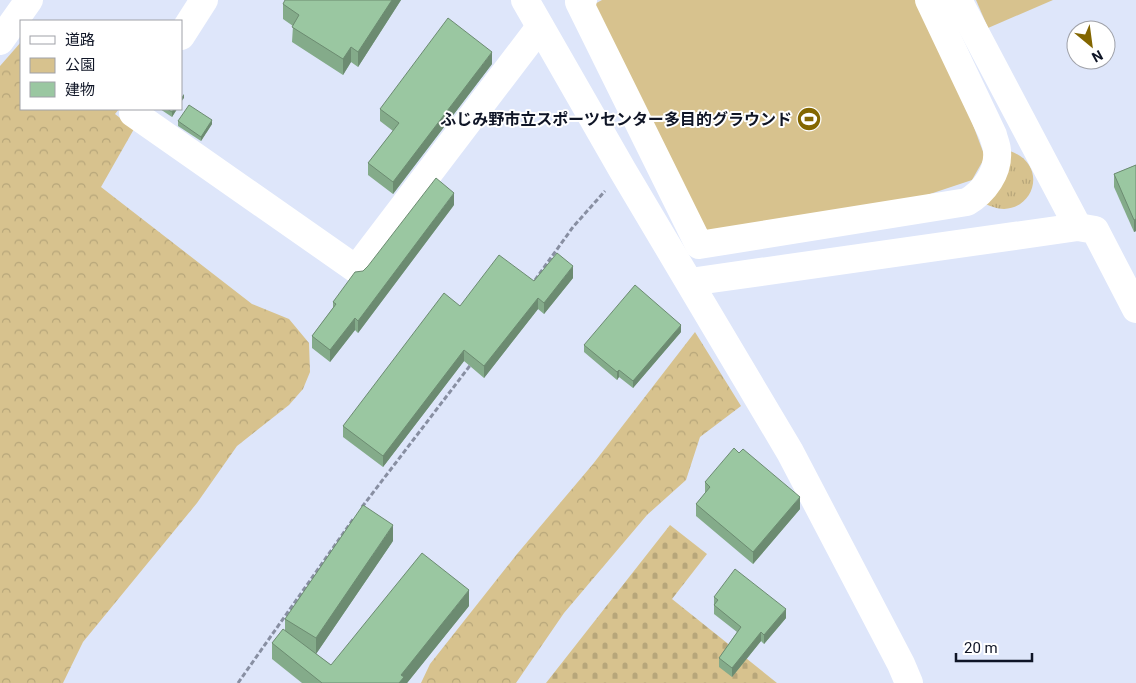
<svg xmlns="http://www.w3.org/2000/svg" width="1136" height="683" font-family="Roboto,'Noto Sans JP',sans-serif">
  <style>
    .grass { fill: url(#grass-tufts) }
    .forest { fill: url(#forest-crowns) }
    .cemetery { fill: url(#cemetery-stones) }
    .green { fill: #d7c28e }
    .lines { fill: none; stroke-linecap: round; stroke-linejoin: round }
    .path { stroke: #888fa2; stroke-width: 3; stroke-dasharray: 5 2.5; stroke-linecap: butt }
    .minor { stroke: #fff; stroke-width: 28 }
    .wall { fill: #84ab8a }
    .shaded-wall { fill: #6c8b71 }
    .building { fill: #9ac7a1; stroke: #6c8b71 }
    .labels { text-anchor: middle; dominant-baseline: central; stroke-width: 4; stroke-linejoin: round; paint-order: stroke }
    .poi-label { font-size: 16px; font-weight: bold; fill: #0f1526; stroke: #fff; text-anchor: end }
  </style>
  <defs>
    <pattern id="grass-tufts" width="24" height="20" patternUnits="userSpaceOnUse" patternTransform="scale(1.25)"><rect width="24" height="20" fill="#d7c28e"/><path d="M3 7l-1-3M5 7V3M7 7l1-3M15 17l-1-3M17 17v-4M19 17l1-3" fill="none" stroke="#b7a67a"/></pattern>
    <pattern id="forest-crowns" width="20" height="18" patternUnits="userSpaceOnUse" patternTransform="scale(1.25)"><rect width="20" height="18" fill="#d7c28e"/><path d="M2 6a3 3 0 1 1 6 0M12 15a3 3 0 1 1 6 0" fill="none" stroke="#b7a67a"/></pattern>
    <pattern id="cemetery-stones" width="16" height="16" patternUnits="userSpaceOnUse" patternTransform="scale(1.25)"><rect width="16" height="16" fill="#d7c28e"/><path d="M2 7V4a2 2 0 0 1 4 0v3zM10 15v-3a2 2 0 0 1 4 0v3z" fill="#b7a67a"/></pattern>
  </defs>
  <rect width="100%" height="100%" fill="#dee6fa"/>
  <path class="grass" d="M1010,151c37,13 26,57 -6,58 -7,0 -13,-3 -19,-5z"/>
  <g class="forest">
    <path d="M21,42v67h98l-4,5 19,15 -33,58 151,117 37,15 20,24 1,29 -7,17 -14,16 -52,41 -40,57 -114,139 -20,41h-63v-617z"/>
    <path d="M695,332l46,74 -41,31 -14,43 -39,35 -83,98 -48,70h-95l9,-19 87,-110 76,-90z"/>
  </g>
  <path class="cemetery" d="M670,525l37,29 -35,45 105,84h-231z"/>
  <g class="green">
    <path d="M602,0h318l37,82 28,75 -13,23 -60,20 -206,36 -117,-229z"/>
    <path d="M976,0h77l-65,28z"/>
  </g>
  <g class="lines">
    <g class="path">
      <path d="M535,280l38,-53 32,-36"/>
      <path d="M362,507l110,-144"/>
      <path d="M238,683l116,-165"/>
    </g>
    <g class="minor">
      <path d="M525,0l98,171 167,281 111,212 8,19"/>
      <path d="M583,0l-4,2 120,243 268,-43c17,-10 32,-30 30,-51 0,-5 -3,-11 -4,-16l-64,-135"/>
      <path d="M958,0l120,227"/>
      <path d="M181,36l23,-36"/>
      <path d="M0,41l29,-41"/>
      <path d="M135,109l-2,4 223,156 184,-242"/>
      <path d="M690,282l388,-55 17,3 41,79"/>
    </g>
  </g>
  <g class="wall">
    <path d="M401,0l-43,67 -7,-5 -8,13 -51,-33 1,-16 -10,-7v-15z"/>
    <path d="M492,64l-99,130 -25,-19v-12l25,-32 -13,-10v-12z"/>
    <path d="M160,109h17l-5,8z"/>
    <path d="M178,121l34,3 -11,17 -23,-15z"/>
    <path d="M1136,165v66l-2,1 -20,-45v-13z"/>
    <path d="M454,205l-96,128 -3,-3 -25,32 -18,-14v-12l21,-28v-6l30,-31z"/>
    <path d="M573,278l-29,36 -6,-5 -54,69 -20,-17 -81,106 -40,-30v-11l117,-120 74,-25z"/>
    <path d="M681,332l-48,56 -14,-11 -2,3 -33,-28v-7z"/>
    <path d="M739,453l61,56 -47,55 -57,-48v-12l9,-10v-12z"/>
    <path d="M393,541l-77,113 15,11 138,-59 -62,77h-105l-30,-24v-16l13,-12v-12z"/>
    <path d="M714,597l72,21 -22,26 -3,-3 -29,36 -13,-10v-9l18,-26 -23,-18z"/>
  </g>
  <g class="shaded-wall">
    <path d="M392,0h9l-43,67v-15z"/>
    <path d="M351,47v15l-8,13v-16z"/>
    <path d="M492,52v12l-99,130v-12z"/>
    <path d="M184,94v4l-3,4v-4z"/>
    <path d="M174,109h3l-5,8v-5z"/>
    <path d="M212,120v4l-11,17v-4z"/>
    <path d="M454,193v12l-96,128v-12z"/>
    <path d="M1136,219v12l-2,1v-12z"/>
    <path d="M573,266v12l-29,36v-11z"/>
    <path d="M538,298v11l-54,69v-12z"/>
    <path d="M355,318v12l-25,32v-12z"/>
    <path d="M681,325v7l-48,56v-7z"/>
    <path d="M464,350v11l-81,106v-11z"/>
    <path d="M619,370v7l-2,3v-8z"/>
    <path d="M800,497v12l-47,55v-12z"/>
    <path d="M393,525v16l-77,113v-16z"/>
    <path d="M469,590v16l-62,77h-8l2,-8z"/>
    <path d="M786,609v9l-22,26v-9z"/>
    <path d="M761,632v9l-29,36v-9z"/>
  </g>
  <g class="building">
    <path d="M285,0h107l-34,52 -7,-5 -8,12 -51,-32 7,-12 -16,-11z"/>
    <path d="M448,18l44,34 -99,130 -25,-19 31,-40 -19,-14z"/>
    <path d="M189,105l23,15 -11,17 -23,-16z"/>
    <path d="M167,109h7l-2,3z"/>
    <path d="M1136,165v54l-2,1 -20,-46z"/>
    <path d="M436,178l18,15 -96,128 -3,-3 -25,32 -18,-14 24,-32 -3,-2 22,-30 8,-1 5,-5z"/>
    <path d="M557,253l16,13 -29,37 -6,-5 -54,68 -20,-16 -81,106 -40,-30 101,-133 16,13 39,-51 35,26z"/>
    <path d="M635,285l46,40 -48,56 -14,-11 -2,2 -33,-27z"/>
    <path d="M734,448l5,5 4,-4 57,48 -47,55 -57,-48 14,-17 -5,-5z"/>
    <path d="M363,505l30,20 -77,113 -31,-19z"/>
    <path d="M422,553l47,37 -68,85 3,2 -5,6h-77l-50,-40 11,-14 48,36z"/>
    <path d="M735,569l51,40 -22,26 -3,-3 -29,36 -13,-10 22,-31 -27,-22 4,-5 -4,-3z"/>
  </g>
  <defs>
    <g id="stadium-disc" transform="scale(1.25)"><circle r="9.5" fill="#836600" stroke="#fff"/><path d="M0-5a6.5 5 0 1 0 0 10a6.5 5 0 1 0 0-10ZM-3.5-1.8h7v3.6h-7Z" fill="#fff"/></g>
  </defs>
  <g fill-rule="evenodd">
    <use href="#stadium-disc" x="809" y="119"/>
  </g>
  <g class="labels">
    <g class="poi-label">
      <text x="792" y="119">ふじみ野市⽴スポーツセンター多⽬的グラウンド</text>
    </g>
  </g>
  <rect x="20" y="20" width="162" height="90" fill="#ffffff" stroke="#9fa1a8"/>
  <rect x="30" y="36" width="25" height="8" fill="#ffffff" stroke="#9fa1a8"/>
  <text x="65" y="45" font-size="15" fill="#0f1526">道路</text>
  <rect x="30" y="58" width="25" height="15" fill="#d7c28e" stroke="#9fa1a8"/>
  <text x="65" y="70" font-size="15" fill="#0f1526">公園</text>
  <rect x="30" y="82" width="25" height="15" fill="#9ac7a1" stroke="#9fa1a8"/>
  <text x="65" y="95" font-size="15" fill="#0f1526">建物</text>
  <g transform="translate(1091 45) rotate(151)"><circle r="24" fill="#ffffff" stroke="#9fa1a8"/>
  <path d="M0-4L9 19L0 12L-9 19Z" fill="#836600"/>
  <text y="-8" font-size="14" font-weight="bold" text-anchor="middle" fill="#0f1526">N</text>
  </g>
  <path d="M956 653v8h76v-8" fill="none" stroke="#0f1526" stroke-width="2.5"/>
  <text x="964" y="653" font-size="15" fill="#0f1526" stroke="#ffffff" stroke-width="4" paint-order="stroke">20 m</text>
</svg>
